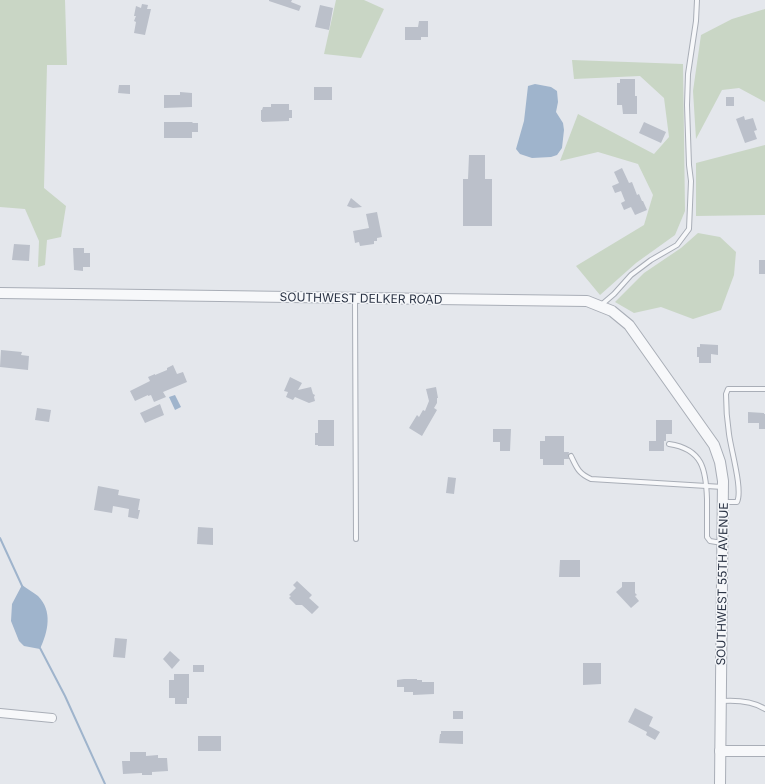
<svg xmlns="http://www.w3.org/2000/svg" width="765" height="784" font-family="Inter,sans-serif">
  <style>
    .green { fill: #c9d6c5 }
    .water { fill: #9fb4cc }
    .lines { fill: none; stroke-linecap: round; stroke-linejoin: round }
    .stream { stroke: #9fb4cc; stroke-width: 2 }
    .building { fill: #bbc0ca }
    .service-casing { stroke: #a9aeb7; stroke-width: 6 }
    .minor-casing { stroke: #a9aeb7; stroke-width: 10 }
    .tertiary-casing { stroke: #a9aeb7; stroke-width: 12 }
    .service { stroke: #f7f8fa; stroke-width: 4 }
    .minor { stroke: #f7f8fa; stroke-width: 8 }
    .tertiary { stroke: #f7f8fa; stroke-width: 10 }
    .labels { text-anchor: middle; dominant-baseline: central; stroke-width: 3; stroke-linejoin: round; paint-order: stroke }
    .street-label { font-size: 12px; fill: #2b3445; stroke: #f4f6f9 }
  </style>
  <rect width="100%" height="100%" fill="#e4e7ec"/>
  <g class="green">
    <path d="M0,0h65l2,65h-20l-3,123 22,18 -5,31 -14,3 -2,25 -7,2 1,-26 -14,-32 -25,-2z"/>
    <path d="M336,0h28l20,9 -23,49 -37,-4z"/>
    <path d="M765,9v93l-26,-14 -17,2 -26,49 -3,-48 8,-56 31,-16z"/>
    <path d="M572,60l111,4 2,147 -10,24 -39,28 -36,32 -24,-29 68,-41 9,-30 -15,-31 -40,-12 -38,9 18,-47 76,40 15,-17 -5,-39 -24,-22 -66,3z"/>
    <path d="M765,145v70l-69,1v-53z"/>
    <path d="M698,233l22,4 16,15 -2,23 -13,35 -28,9 -32,-12 -27,6 -19,-11 29,-29 37,-25z"/>
  </g>
  <g class="water">
    <path d="M535,84l16,3 6,4 1,11 -2,10 7,11 1,7 -2,18 -5,7 -6,2 -19,1 -12,-4 -4,-5 8,-28 4,-35z"/>
    <path d="M175,395l6,12 -6,3 -6,-13z"/>
    <path d="M22,585c5,4 11,7 16,11 15,15 10,36 2,53l-16,-3 -5,-5 -8,-20 1,-17z"/>
  </g>
  <g class="lines">
    <g class="stream">
      <path d="M0,538l23,50"/>
      <path d="M40,648l25,48 40,88"/>
    </g>
  </g>
  <g class="building">
    <path d="M269,0h23l-1,2 10,4 -2,5 -30,-10z"/>
    <path d="M142,4l6,1 -1,4h4l-6,26 -11,-2 2,-11 -2,-1 2,-5h-2l2,-10 5,2z"/>
    <path d="M320,5l13,3 -4,22 -14,-3z"/>
    <path d="M419,21h9v16h-7v3h-16v-13h13z"/>
    <path d="M620,79h15v17h2v18h-14l-1,-9h-5v-22h3z"/>
    <path d="M119,85h11v9l-12,-1z"/>
    <rect x="314" y="87" width="18" height="13"/>
    <path d="M180,92l12,1v14l-28,1v-13h16z"/>
    <rect x="726" y="97" width="8" height="9"/>
    <path d="M271,104h18v6h3v8h-3v3l-27,1v-1h-1v-11h1l1,-3h8z"/>
    <path d="M744,116l1,4 8,-2 4,12 -3,1 3,8 -12,4 -9,-24z"/>
    <path d="M164,122h28l1,1h5v9h-6v6h-28z"/>
    <path d="M644,122l22,10 -5,11 -22,-10z"/>
    <path d="M469,155h16v24h7v47h-29v-47h5z"/>
    <path d="M622,168l7,15 3,-1 5,13 2,-1 3,7h1l4,9 -12,5 -4,-8 -7,3 -3,-7 4,-2 -4,-10 -6,2 -3,-7 7,-3 -5,-11z"/>
    <path d="M351,198l11,9 -9,1 -6,-2z"/>
    <path d="M377,212l5,25 -5,1v3h-3v3l-14,2 -1,-4 -4,1 -2,-12 16,-3 -3,-14z"/>
    <path d="M14,244l16,1 -1,16 -17,-1z"/>
    <path d="M73,248h11v5h6v14h-7v4l-9,-1z"/>
    <rect x="759" y="260" width="6" height="14"/>
    <path d="M700,344l18,1v10l-7,-1v9h-12v-6h-2v-10h3z"/>
    <path d="M1,350l21,2 -1,3 8,1 -1,14 -28,-3z"/>
    <path d="M173,365l4,9 6,-2 4,10 -24,10 3,5 -12,5 -3,-7 -3,1v-1l-13,6 -5,-10 20,-10 -2,-4 7,-3v1l12,-5v-2z"/>
    <path d="M290,377l12,6 -4,7 13,-3 2,7 2,1 -1,2 1,4 -6,2 -14,-6 -2,3 -7,-3 2,-5 -4,-1z"/>
    <path d="M436,387l2,11h-1v5l-3,5 3,2 -15,26 -13,-8 8,-13 2,2 4,-7 2,1 4,-10 -3,-12z"/>
    <path d="M160,404l4,11 -19,8 -5,-10z"/>
    <path d="M37,408l14,2 -2,12 -14,-2z"/>
    <path d="M748,412l16,1v1h1v15h-6v-6h-11z"/>
    <path d="M318,420h16v26h-16v-1h-3v-12h3z"/>
    <path d="M656,420h16v14h-6v7h-2v10h-15v-10h7z"/>
    <path d="M493,429h18l-1,22h-10v-9h-7z"/>
    <path d="M545,436h19v16h5l-1,4 1,3h-5v6h-21v-6h-3v-18h5z"/>
    <path d="M448,477l8,1 -2,16 -8,-1z"/>
    <path d="M98,486l21,4 -1,5 22,4 -2,11h2l-2,9 -10,-2 1,-8 -16,-3 -1,7 -18,-3z"/>
    <path d="M198,527l15,1v17l-16,-1z"/>
    <path d="M560,560h20v17h-21z"/>
    <path d="M297,581l15,14 -3,3 10,9 -7,7 -10,-9h-6l-7,-7 2,-2 -2,-1 7,-7 -3,-3z"/>
    <path d="M622,582h13v11l2,2 -2,1 4,5 -8,7 -15,-16 6,-5z"/>
    <path d="M115,638l12,1 -2,19 -12,-1z"/>
    <path d="M170,651l10,9 -8,9 -9,-10z"/>
    <path d="M583,663h18v21l-18,1z"/>
    <rect x="193" y="665" width="11" height="7"/>
    <path d="M174,674h15v24h-2v6h-12v-6h-6v-18h5z"/>
    <path d="M404,679h13v1h5v2h12v12l-21,1v-3h-9v-5h-7v-7z"/>
    <path d="M635,708l18,9 -4,9 11,6 -5,8 -9,-5 1,-3 -19,-10z"/>
    <rect x="453" y="711" width="10" height="8"/>
    <path d="M441,731h22v13l-24,-1 1,-9h1z"/>
    <rect x="198" y="736" width="23" height="15"/>
    <path d="M130,752h16v4l12,-1v3h9l1,13 -16,1v3h-10v-2l-19,1 -1,-13h8z"/>
  </g>
  <g class="lines">
    <g class="service-casing">
      <g id="service">
        <path d="M355,298l1,241"/>
        <path d="M600,306l14,-12 17,-19 20,-15 26,-15 12,-16 2,-48 -2,-16 -2,-60 1,-31 8,-53 1,-21"/>
        <path d="M669,444c34,5 37,26 38,55 0,13 0,25 0,38l3,4 12,2"/>
        <path d="M571,456c6,12 7,17 20,23l132,8"/>
        <path d="M723,502h14c6,-12 -6,-52 -8,-68 -2,-13 -3,-27 -3,-40l2,-5h37"/>
        <path d="M721,701c15,-1 32,0 44,8"/>
      </g>
    </g>
    <g class="minor-casing">
      <path id="minor" d="M0,713l52,5"/>
    </g>
    <g class="tertiary-casing">
      <g id="tertiary">
        <path d="M0,293l587,8 25,10 17,14 85,120 6,17 3,19 -3,303"/>
        <path d="M720,751h45"/>
      </g>
    </g>
    <use href="#service" class="service"/>
    <use href="#minor" class="minor"/>
    <use href="#tertiary" class="tertiary"/>
  </g>
  <g class="labels">
    <g class="street-label">
      <text transform="translate(361 298) rotate(1)">SOUTHWEST DELKER ROAD</text>
      <text transform="translate(722 584) rotate(-89)">SOUTHWEST 55TH AVENUE</text>
    </g>
  </g>
</svg>
